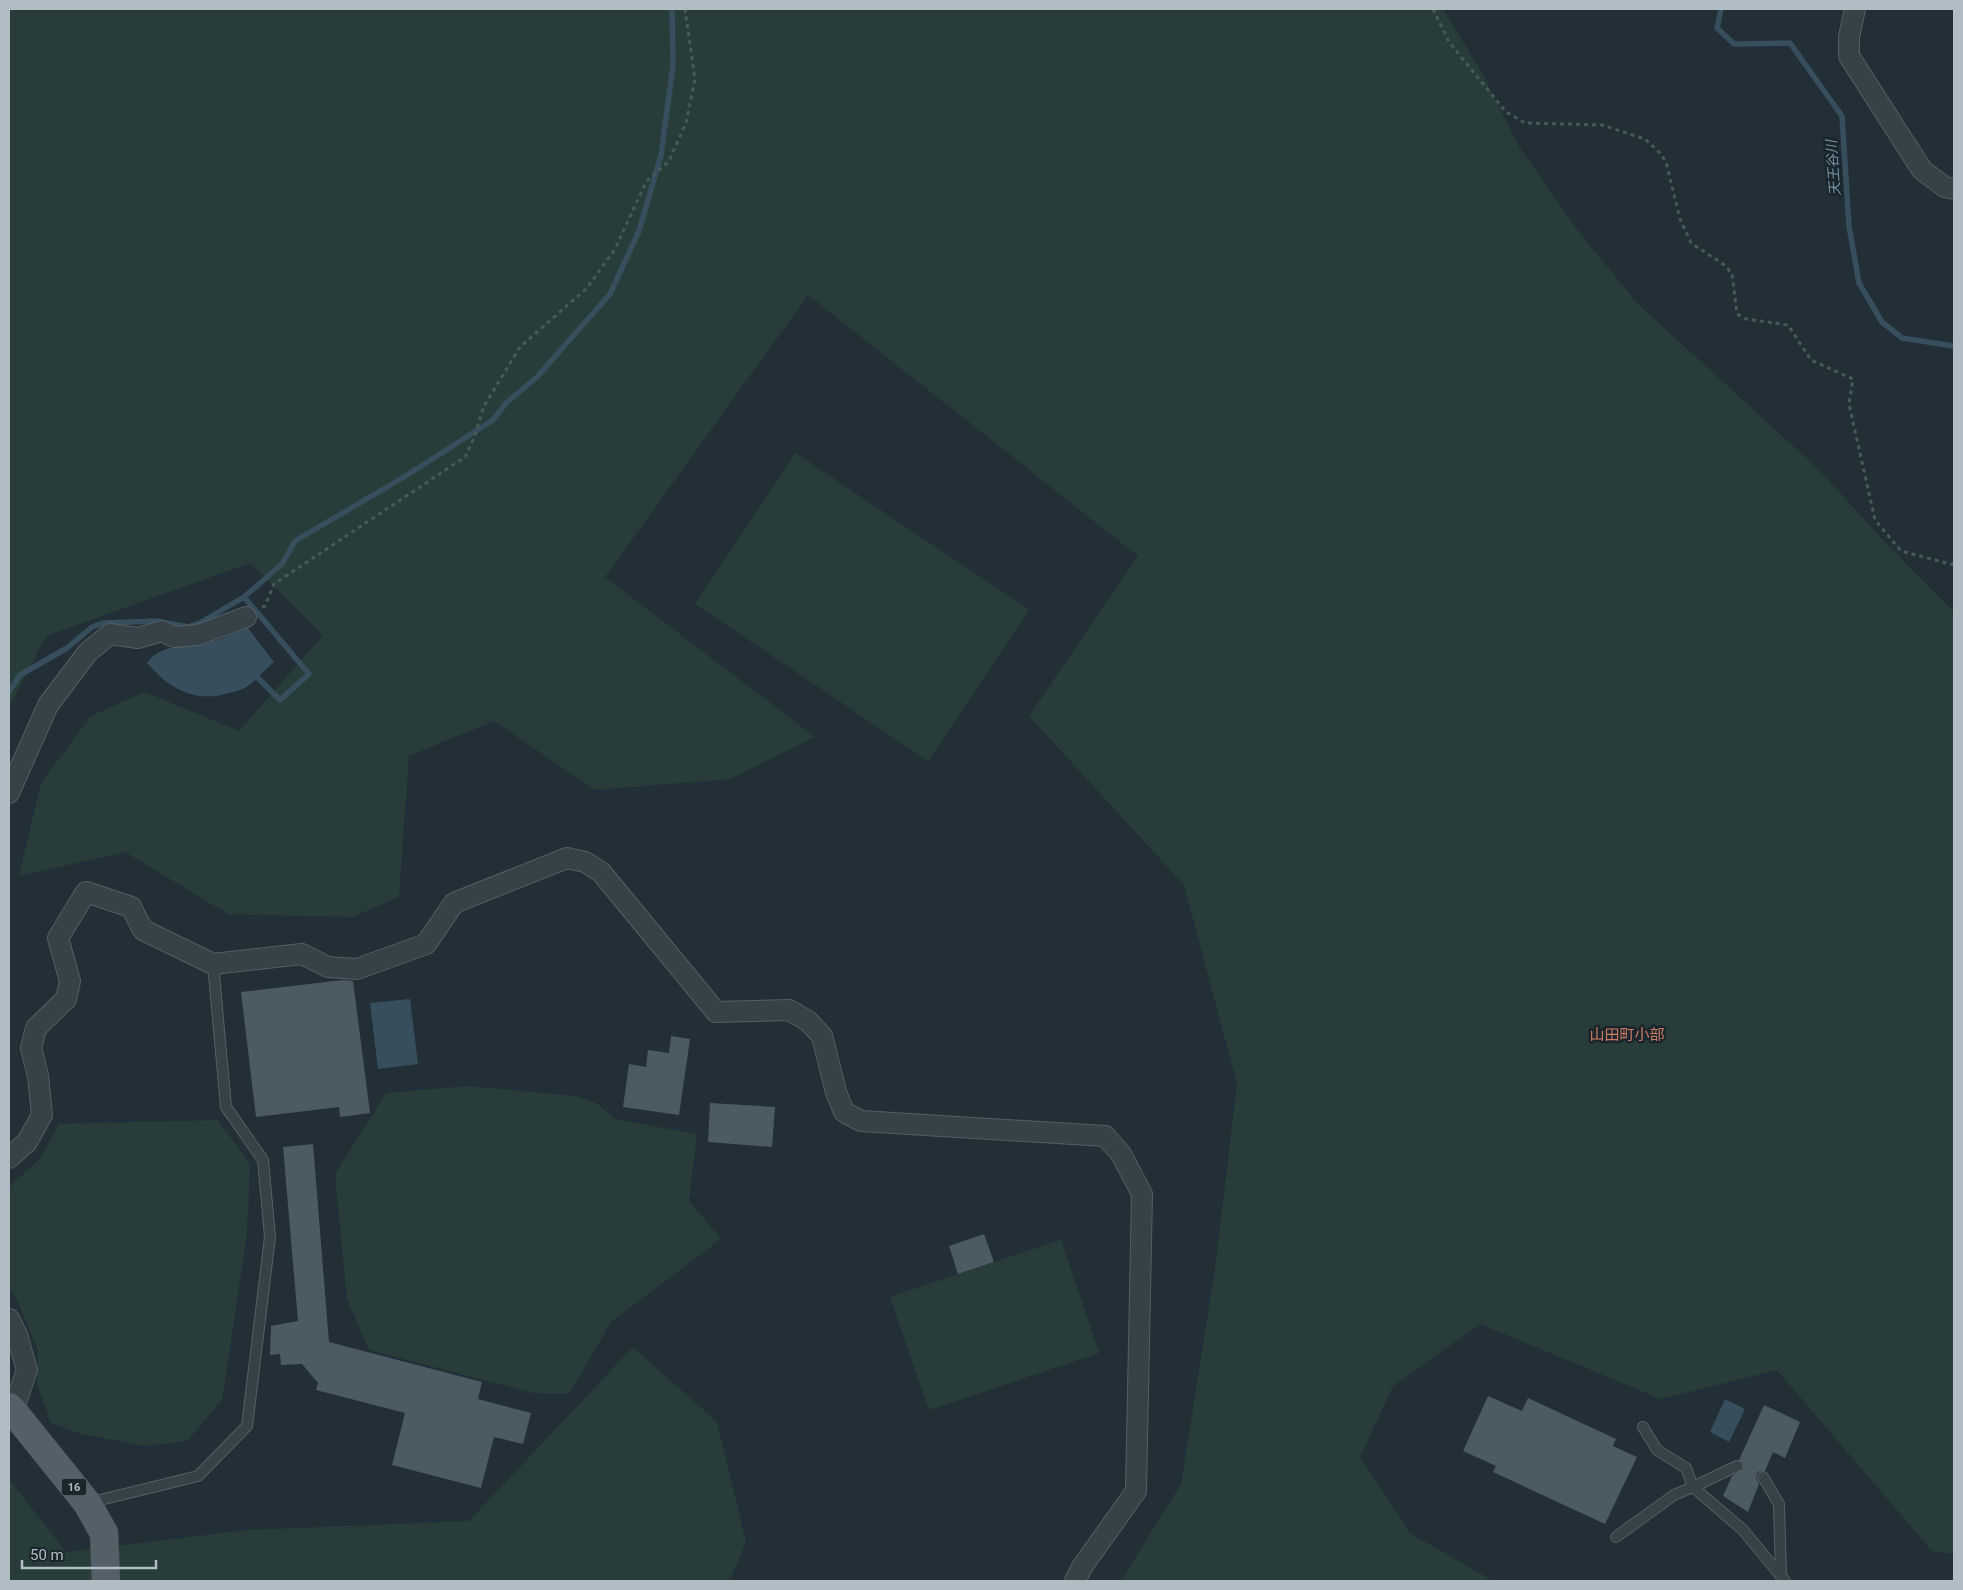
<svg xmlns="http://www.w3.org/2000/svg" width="1963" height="1590" font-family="Roboto,'Noto Sans JP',sans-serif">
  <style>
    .green { fill: #283d3a }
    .water { fill: #374e5d }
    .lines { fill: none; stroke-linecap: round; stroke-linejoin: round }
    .stream { stroke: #374e5d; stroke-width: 5.5 }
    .building { fill: #4b5a63 }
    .service-casing { stroke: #545f65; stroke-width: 12 }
    .minor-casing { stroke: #545f65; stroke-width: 22 }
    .primary-casing { stroke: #3f4a51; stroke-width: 29 }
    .path { stroke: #465a57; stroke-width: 3; stroke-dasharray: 4 4; stroke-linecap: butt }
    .service { stroke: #364148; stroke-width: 10 }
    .minor { stroke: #364148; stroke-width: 20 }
    .primary { stroke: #546068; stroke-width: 28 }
    .labels { text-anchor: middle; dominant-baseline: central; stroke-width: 5; stroke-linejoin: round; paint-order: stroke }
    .shield { fill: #1b252c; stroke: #848f96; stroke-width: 1 }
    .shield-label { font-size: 11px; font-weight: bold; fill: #b1bcc4 }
    .water-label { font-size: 14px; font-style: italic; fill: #7393a6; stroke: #1b252c }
    .quarter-label { font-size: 15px; fill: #cb7d64; stroke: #1b252c }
  </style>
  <rect width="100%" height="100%" fill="#222f37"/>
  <g class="green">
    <path d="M9,9h1434l39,64 38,75 58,83 60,73 179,164 70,76 67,68v942l-22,-3 -155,-181 -116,29 -181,-75 -87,62 -33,71 50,76 83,48h-372l60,-97 34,-215 22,-185 -53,-199 -155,-169 109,-160 -330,-261 -203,282 210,160 -85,42 -135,11 -101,-69 -85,35 -10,141 -47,20 -124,-3 -103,-62 -106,24 22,-93 50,-67 54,-24 94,39 84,-96 -73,-72 -204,73 -37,71z"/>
    <path d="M796,453l233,157 -101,151 -233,-157z"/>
    <path d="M468,1086l107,10 21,7 19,16 82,15 -8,67 32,38 -110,83 -42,72 -36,-1 -164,-43 -22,-51 -12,-125 51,-81z"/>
    <path d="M218,1120l32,44 -3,70 -25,166 -35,41 -43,5 -62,-12 -31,-11 -14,-40 1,-33 -22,-53 -7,-10v-100l31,-28 19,-35z"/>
    <path d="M1061,1240l38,113 -170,57 -39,-113z"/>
    <path d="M633,1347l84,75 29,120 -16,39h-721v-102l57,73 182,-22 221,-9z"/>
  </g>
  <g class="water">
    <path d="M248,628l26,34c-9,8 -17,17 -26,24 -5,4 -13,5 -19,7 -33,11 -61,-5 -82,-30 14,-20 45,-17 67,-22 11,-3 22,-9 34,-13z"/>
    <path d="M410,999l8,65 -40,5 -8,-66z"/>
    <path d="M1725,1399l20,10 -16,33 -19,-10z"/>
  </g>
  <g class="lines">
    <g class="stream">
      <path d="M1721,9l-4,19 17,16 56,-1 52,73 7,110 10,57 23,39 20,16 52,8"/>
      <path d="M252,672l28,28 29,-26 -65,-77 38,-33 13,-23 109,-64 89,-57 13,-17 31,-26 73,-83 29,-63 22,-76 12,-89 -1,-57"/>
      <path d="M9,692l11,-17 47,-27 25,-21 11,-4 54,-2 31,6 10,-3 46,-27"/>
    </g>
  </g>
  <g class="building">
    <path d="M343,980l10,1 17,132 -30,4 -1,-10 -83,10 -15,-125z"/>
    <path d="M671,1036l19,3 -11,76 -56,-8 6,-43 17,3 2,-17 21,3z"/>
    <path d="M710,1103l65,4 -3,40 -64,-5z"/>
    <path d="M313,1144l16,198 153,40 -4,17 53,14 -8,31 -29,-7 -13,51 -89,-23 13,-52 -89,-23 2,-7 -16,-19 -21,1 -1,-11 -10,1 1,-29 27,-5 -15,-174z"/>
    <path d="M984,1234l10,28 -36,12 -9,-28z"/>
    <path d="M1488,1396l34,15 6,-13 88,41 -3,7 24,11 -32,67 -112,-52 3,-6 -33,-15z"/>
    <path d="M1764,1405l36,17 -15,36 -12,-6 -8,19h-5l-3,2 -1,5 3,6 -11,28 -25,-16 9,-20 11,-7v-5l-4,-4z"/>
  </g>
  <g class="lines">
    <g class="service-casing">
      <g id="service">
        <path d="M1643,1427l14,23 29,18 7,19 44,-21"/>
        <path d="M1763,1477l16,27 2,72"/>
        <path d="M88,1503l110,-27 49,-50 23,-189 -7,-77 -37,-53 -13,-143"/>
        <path d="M1616,1537l58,-42 19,-8 50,43 42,51"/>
      </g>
    </g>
    <g class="minor-casing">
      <g id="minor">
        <path d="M1855,9l-6,28v19l73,114 23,17 9,2"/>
        <path d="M9,793l39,-88 40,-53 22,-18 28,4 24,-7 12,6 24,-2 48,-18"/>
        <path d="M9,1158l18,-16 15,-27 -4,-39 -7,-28 5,-20 30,-29 4,-18 -12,-43 28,-46 45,15 12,23 70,34 89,-10 26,13 29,2 69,-25 28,-41 113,-45 18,4 16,10 115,140 73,-2 19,11 14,15 14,56 8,20 17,9 244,15 16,18 21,40 -6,297 -54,76 -7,14"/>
        <path d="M9,1319l8,16 10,35 -14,41"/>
      </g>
    </g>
    <g class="primary-casing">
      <path id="primary" d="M9,1407l4,4 74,92 17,30 2,48"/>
    </g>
    <g class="path">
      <path d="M1433,9l16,33 57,70 19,11 77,2 43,14 15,14 6,9 14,57 11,24 35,23 6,8 5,40 9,5 42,6 23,35 42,19 -4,25 26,116 26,31 53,14"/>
      <path d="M262,607l3,-1 9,-22 191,-127 9,-19 10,-32 36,-59 67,-59 28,-39 31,-67 23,-21 17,-38 9,-44 -10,-70"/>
    </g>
    <use href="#service" class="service"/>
    <use href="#minor" class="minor"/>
    <use href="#primary" class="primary"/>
  </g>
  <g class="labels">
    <rect class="shield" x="61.5" y="1478.5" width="25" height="17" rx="4"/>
    <g class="shield-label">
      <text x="74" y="1487">16</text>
    </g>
    <g class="water-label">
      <text transform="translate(1833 168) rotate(-94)">天王谷川</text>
    </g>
    <g class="quarter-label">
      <text x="1627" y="1035">山田町小部</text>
    </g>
  </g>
  <rect width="1963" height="1590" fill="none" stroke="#b1bcc4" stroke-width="20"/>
  <path d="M22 1560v8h134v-8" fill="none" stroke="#b1bcc4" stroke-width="2.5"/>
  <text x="30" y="1560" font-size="15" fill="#b1bcc4" stroke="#1b252c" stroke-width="4" paint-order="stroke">50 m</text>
</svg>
